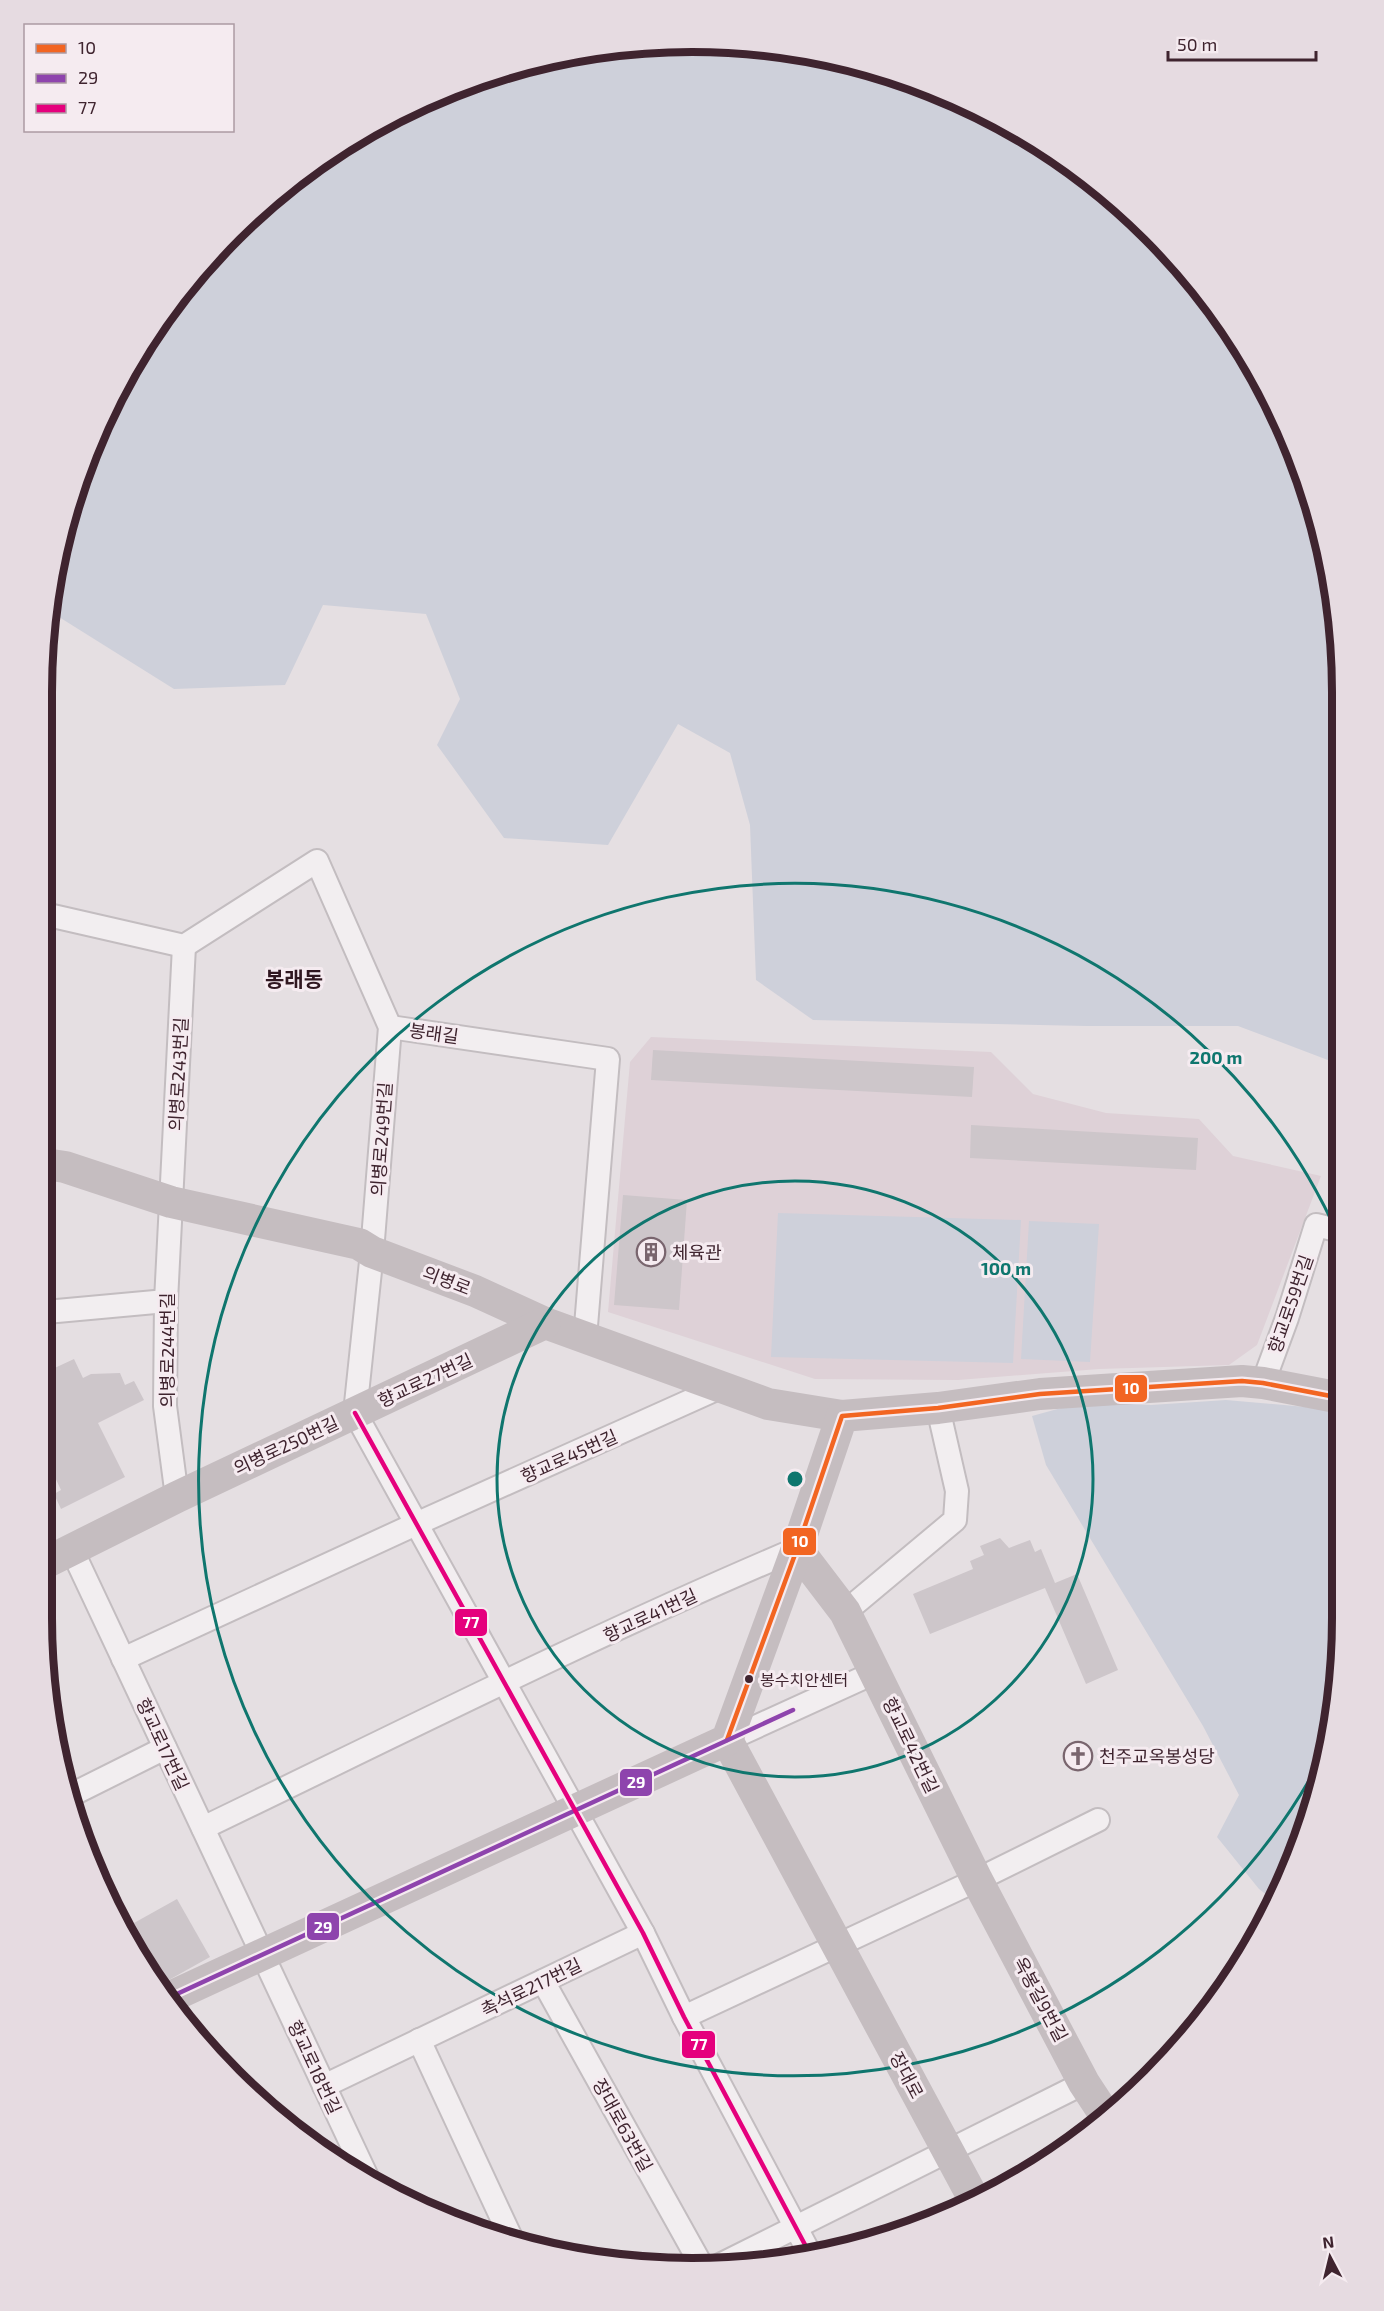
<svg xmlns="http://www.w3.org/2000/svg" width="1384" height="2311" font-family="'Exo 2','Noto Sans KR',sans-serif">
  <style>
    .built { fill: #ded1d7 }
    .green { fill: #ced0da }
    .building { fill: #cdc6ca }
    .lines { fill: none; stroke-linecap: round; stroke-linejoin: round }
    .street-casing { stroke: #c3bdc0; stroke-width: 26 }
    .street { stroke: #f2eef0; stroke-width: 22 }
    .secondary { stroke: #c5bdc0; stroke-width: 32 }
    .bus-1-casing { stroke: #f5ebf0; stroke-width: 9 }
    .bus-2-casing { stroke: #f5ebf0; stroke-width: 9 }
    .bus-3-casing { stroke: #f5ebf0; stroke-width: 9 }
    .bus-1 { stroke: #f26522; stroke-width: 4.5 }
    .bus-2 { stroke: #8e44ad; stroke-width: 4.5 }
    .bus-3 { stroke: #e5007d; stroke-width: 4.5 }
    .ring { fill: none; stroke: #0f766e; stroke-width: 3 }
    .bus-dot { fill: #3f242f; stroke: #f5ebf0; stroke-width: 2 }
    .labels { text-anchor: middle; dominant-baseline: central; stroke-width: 6; stroke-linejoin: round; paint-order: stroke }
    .bus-label { font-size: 16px; fill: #3f242f; stroke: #f5ebf0; text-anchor: start }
    .street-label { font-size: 18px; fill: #3f242f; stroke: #f5ebf0 }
    .poi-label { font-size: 18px; fill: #3f242f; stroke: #f5ebf0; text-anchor: start }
    .quarter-label { font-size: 21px; font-weight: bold; fill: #301720; stroke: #f5ebf0 }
    .rim { fill: none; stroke: #3f242f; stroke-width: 8 }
    .centre { fill: #0f766e; stroke: #f5ebf0; stroke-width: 3 }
    .ring-label { font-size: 18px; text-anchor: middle; font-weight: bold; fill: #0f766e; stroke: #f5ebf0; stroke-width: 6; stroke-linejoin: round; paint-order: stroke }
    .line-badge { stroke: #f5ebf0; stroke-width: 2 }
    .badge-label { font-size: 16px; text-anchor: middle; font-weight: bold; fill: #fff }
  </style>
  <rect width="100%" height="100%" fill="#e5dfe2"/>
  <path class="built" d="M651,1037l340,15 42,42 73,19 93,6 34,37 88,20 -64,169 -28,20 -130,4 -141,11 -143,-1 -207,-67 22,-250z"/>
  <g class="green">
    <path d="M692,42l127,13 122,37 112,60 127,111 75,104 53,116 33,166v416l-103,-39h-151l-274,-6 -57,-40 -6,-155 -20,-72 -52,-29 -70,121 -104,-7 -67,-93 23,-46 -34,-85 -103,-9 -38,80 -111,4 -123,-77 26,-129 75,-152 81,-99 98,-81 113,-60 122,-37z"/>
    <path d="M778,1213l243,7 -8,143 -242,-6z"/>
    <path d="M1029,1221l70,3 -9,138 -69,-3z"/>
    <path d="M1226,1400l80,7 35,6v249l-34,166 -35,71 -13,-10 -42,-52 22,-42 -36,-69 -157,-261 -14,-49 51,-14 68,3z"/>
  </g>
  <g class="building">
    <path d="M653,1050l321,17 -2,30 -321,-17z"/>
    <path d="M971,1125l227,13 -2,32 -226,-12z"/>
    <path d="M623,1195l64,5 -8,110 -65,-5z"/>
    <path d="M74,1359l9,19 8,-4 29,-1 5,12 9,-4 10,19 -46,23 27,54 -64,32 -7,-15 7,-4 -14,-30 -1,-88z"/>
    <path d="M1000,1538l9,10 21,-8 5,12 6,-3 14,34 22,-9 41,96 -32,14 -41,-96 -115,46 -17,-40 60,-25 -3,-8 14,-6 -4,-9z"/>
    <path d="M177,1899l33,58 -52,29 -33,-58z"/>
  </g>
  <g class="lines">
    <g class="street-casing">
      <g id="street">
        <path d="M44,914l140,32 133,-85 73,166 -18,225 -17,161 288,520 41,84 127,239"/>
        <path d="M390,1027l218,32 -23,279"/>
        <path d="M46,1312l120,-11"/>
        <path d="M1263,1383l24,-65 29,-93 25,6"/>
        <path d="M177,1497l-12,-91 1,-105 18,-355"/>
        <path d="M72,1550l296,629"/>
        <path d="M845,1612l110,-92 2,-29 -19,-83"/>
        <path d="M123,1659l293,-135 305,-137"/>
        <path d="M727,1740l149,-68"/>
        <path d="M69,1796l96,-48"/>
        <path d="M203,1828c197,-95 393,-194 594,-279"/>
        <path d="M543,1981l160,287"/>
        <path d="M684,2017l293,-137 121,-60"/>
        <path d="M419,2040l94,202"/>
        <path d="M324,2086l319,-153"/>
        <path d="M716,2267l368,-184"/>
      </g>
    </g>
    <use href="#street" class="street"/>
    <g class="secondary">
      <path d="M45,1164l20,3 106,35 188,42 13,8 103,39 70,32 223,81 74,12"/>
      <path d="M797,1549l48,63 132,268 107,203 23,35"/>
      <path d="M47,1562l130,-65 368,-174"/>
      <path d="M727,1740l249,463"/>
      <path d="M166,1999l561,-259 70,-191 45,-133 96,-8 102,-14 202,-13 21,2 78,15"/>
    </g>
    <g class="bus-1-casing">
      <path id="bus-1" d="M727,1740l70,-191 45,-133 96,-8 102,-14 202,-13 21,2 78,15"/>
    </g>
    <g class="bus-2-casing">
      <path id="bus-2" d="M166,1999l627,-289"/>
    </g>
    <g class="bus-3-casing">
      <path id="bus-3" d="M355,1413l288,520 41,84 127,239"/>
    </g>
    <use href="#bus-1" class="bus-1"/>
    <use href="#bus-2" class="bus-2"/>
    <use href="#bus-3" class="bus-3"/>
  </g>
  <g class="ring">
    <circle cx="795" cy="1479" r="298"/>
    <path d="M1321 1759A596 596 0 1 1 1339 1237"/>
  </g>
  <defs>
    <g id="building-ring" transform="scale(1.5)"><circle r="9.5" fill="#f5ebf0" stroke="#79656e" stroke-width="1.5"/><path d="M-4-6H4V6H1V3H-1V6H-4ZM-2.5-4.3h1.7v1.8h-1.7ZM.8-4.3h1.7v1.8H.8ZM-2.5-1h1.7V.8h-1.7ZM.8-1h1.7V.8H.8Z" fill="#79656e"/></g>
    <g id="church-ring" transform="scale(1.5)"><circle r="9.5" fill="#f5ebf0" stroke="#79656e" stroke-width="1.5"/><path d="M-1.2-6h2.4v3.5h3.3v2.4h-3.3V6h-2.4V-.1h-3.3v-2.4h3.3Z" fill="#79656e"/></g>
  </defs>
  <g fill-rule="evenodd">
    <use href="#building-ring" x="651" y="1252"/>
    <use href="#church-ring" x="1078" y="1756"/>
  </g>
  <circle class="bus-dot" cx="749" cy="1679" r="5"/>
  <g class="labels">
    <g class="bus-label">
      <text x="760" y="1679">봉수치안센터</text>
    </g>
    <g class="street-label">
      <text transform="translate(434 1033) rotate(8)">봉래길</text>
      <text transform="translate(178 1074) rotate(-87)">의병로243번길</text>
      <text transform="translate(381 1139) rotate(-86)">의병로249번길</text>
      <text transform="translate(447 1280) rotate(21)">의병로</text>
      <text transform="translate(1290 1304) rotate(-71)">향교로59번길</text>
      <text transform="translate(167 1350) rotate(-90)">의병로244번길</text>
      <text transform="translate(425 1380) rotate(-25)">향교로27번길</text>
      <text transform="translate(286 1445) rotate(-25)">의병로250번길</text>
      <text transform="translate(569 1456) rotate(-24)">향교로45번길</text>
      <text transform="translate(650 1615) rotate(-25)">향교로41번길</text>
      <text transform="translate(163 1744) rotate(65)">향교로17번길</text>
      <text transform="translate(911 1745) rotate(64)">향교로42번길</text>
      <text transform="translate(531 1987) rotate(-26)">촉석로217번길</text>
      <text transform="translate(1041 1999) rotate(62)">옥봉길9번길</text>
      <text transform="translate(315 2067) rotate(65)">향교로18번길</text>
      <text transform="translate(907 2075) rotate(62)">장대로</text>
      <text transform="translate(623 2125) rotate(61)">장대로63번길</text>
    </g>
    <g class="poi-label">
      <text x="672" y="1252">체육관</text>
      <text x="1099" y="1756">천주교옥봉성당</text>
    </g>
    <g class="quarter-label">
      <text x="294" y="978">봉래동</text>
    </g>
  </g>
  <path d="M0 0H1384V2311H0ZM692 52H692A640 640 0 0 1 1332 692V1618A640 640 0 0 1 692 2258H692A640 640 0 0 1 52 1618V692A640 640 0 0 1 692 52Z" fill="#e6dbe1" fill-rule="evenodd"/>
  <path class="rim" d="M692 52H692A640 640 0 0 1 1332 692V1618A640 640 0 0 1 692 2258H692A640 640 0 0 1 52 1618V692A640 640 0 0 1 692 52Z"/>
  <circle cx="795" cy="1479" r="9" class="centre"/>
  <g class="ring-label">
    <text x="1216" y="1064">200 m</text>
    <text x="1006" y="1275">100 m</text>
  </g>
  <g class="line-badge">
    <rect x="1114" y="1374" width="34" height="29" rx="6" fill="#f26522"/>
    <rect x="782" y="1527" width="35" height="29" rx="6" fill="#f26522"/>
    <rect x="454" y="1608" width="34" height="29" rx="6" fill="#e5007d"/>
    <rect x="619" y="1768" width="34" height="29" rx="6" fill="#8e44ad"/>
    <rect x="306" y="1912" width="34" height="29" rx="6" fill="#8e44ad"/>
    <rect x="681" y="2030" width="35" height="29" rx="6" fill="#e5007d"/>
  </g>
  <g class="badge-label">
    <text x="1131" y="1394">10</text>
    <text x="800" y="1547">10</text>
    <text x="471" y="1628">77</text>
    <text x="636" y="1788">29</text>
    <text x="323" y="1933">29</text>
    <text x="699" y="2050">77</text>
  </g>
  <rect x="24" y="24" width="210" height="108" fill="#f5ebf0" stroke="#ac9ba3" stroke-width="1.5"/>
  <rect x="36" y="44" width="30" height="9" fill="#f26522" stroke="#ac9ba3" stroke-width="1.5"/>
  <text x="78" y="54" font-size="18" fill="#3f242f">10</text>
  <rect x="36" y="74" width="30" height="9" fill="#8e44ad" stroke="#ac9ba3" stroke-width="1.5"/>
  <text x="78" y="84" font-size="18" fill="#3f242f">29</text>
  <rect x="36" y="104" width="30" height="9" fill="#e5007d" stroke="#ac9ba3" stroke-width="1.5"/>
  <text x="78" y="114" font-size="18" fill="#3f242f">77</text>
  <g transform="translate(1330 2257) rotate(353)" stroke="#f5ebf0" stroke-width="4.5" paint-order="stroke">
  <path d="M0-4.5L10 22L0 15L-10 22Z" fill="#3f242f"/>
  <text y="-9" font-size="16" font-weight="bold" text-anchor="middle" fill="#3f242f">N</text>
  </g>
  <path d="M1168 51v9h148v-9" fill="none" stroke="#3f242f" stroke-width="3"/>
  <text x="1177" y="51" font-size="18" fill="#3f242f" stroke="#f5ebf0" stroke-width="4.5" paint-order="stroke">50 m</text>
</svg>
